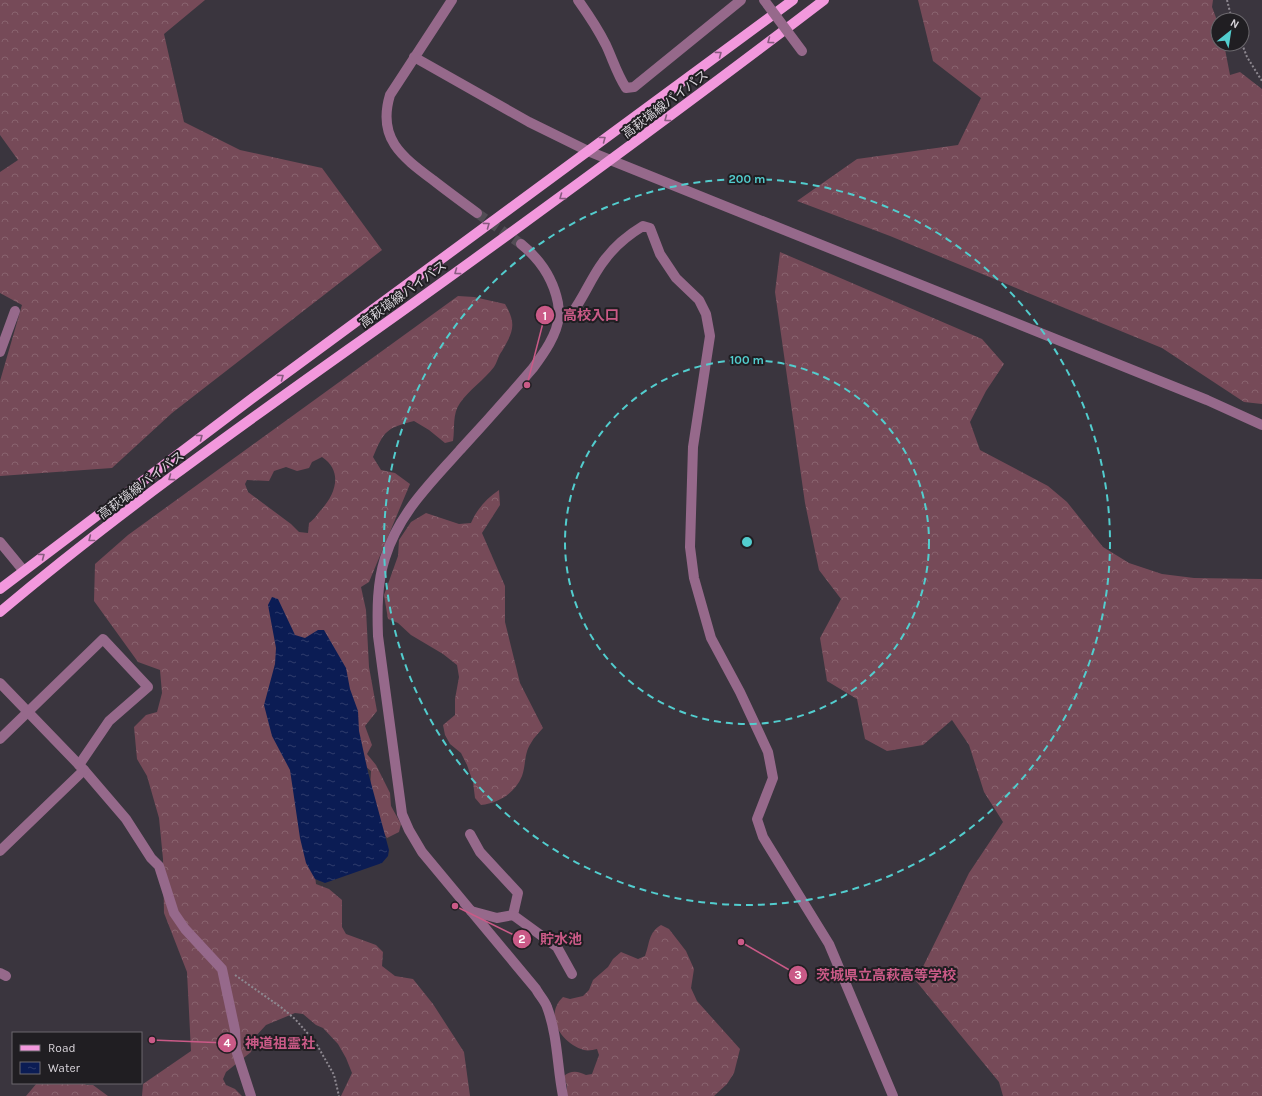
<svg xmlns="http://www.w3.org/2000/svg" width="1262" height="1096" font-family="Karla,'Noto Sans JP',sans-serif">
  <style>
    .forest { fill: url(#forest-crowns); fill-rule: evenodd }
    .water { fill: url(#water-ripples) }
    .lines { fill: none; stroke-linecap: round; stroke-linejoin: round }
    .minor-tunnel { stroke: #524d55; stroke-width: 10; stroke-dasharray: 10 5; stroke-linecap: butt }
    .path { stroke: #8d8890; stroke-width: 2; stroke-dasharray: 2 2; stroke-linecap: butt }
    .minor { stroke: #96698b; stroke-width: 10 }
    .major { stroke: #f298dd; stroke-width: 10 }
    .minor-bridge { stroke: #96698b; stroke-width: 10 }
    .oneway { stroke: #895b80 }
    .ring { fill: none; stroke: #52cdce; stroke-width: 2; stroke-dasharray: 7 5 }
    .labels { text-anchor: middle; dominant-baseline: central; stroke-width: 4; stroke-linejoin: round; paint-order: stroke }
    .street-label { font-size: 13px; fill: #d8d4da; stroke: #201e22 }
    .centre { fill: #52cdce; stroke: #201e22; stroke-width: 2 }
    .ring-label { font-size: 12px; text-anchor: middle; font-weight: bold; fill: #52cdce; stroke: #201e22; stroke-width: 4; stroke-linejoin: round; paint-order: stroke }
    .leader { fill: none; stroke: #ca5a87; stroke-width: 1.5 }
    .callout-dot { fill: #ca5a87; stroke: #201e22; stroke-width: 1.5 }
    .mark-label { font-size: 12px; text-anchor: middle; font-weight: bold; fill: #fff }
    .callout-label { font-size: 14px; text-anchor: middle; font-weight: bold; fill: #ca5a87; stroke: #201e22; stroke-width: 4; stroke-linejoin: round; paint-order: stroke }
  </style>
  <defs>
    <pattern id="forest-crowns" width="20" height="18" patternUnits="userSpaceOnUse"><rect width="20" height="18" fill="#764a58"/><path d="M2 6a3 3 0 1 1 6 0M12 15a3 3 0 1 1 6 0" fill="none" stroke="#89636f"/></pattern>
    <pattern id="water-ripples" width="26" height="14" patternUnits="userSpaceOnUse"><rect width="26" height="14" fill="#0b1c54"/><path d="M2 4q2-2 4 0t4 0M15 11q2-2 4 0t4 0" fill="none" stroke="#2e3c6c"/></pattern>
  </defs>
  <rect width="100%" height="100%" fill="#3a353e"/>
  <g class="forest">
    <path d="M0,0h205l-41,34 20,88 56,28 82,18 60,82 -210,163 -60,55 -112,8v-95l22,-76 -22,-12v-121l18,-12 -18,-25z"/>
    <path d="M918,0h295l-1,7 6,16v21h6l6,31 10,-3 22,17v315l-18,-2 -82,-54 -272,-112 -93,-35 60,-42 101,-14 23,-47 -48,-37z"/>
    <path d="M780,252l202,87 22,25 -18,27 -16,31 10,28 68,36 19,16 36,45 26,16 33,11 32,4 68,1v517h-259l-4,-14 -83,-101 53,-108 34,-51 -19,-30 -15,-47 -17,-25 -29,25 -36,6 -22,-12 -8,-40 -30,-18 -7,-43 21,-39 -22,-29 -14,-67 -30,-211z"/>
    <path d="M458,296l16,1 31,7c12,20 8,28 -3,47 -4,5 -5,12 -8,16 -10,13 -25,23 -34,36 -8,11 -5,25 -7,38l-8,2 -16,-13 -15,-9c-28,7 -30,10 -41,36l8,13 14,3 15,11 -41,98 -8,5 5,23 3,57 8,44 -12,15 7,19 -5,9 9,11 14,28 1,13 10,18 -2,8 -12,6 -18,-28 2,-39 -6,-5 -50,110 1,8 13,5 13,11v27l4,7 30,11 7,7 -1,14 13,10 18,3 20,25 31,48 6,44h-129l11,-23 -6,-15 -8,-14 -15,-16 -7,-3 -13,-11 -8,-1 -29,12 -11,12 -4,15 -25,20 -3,7 3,6 9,4 7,7h-100l1,-12 48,-33 -4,-79 -23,-59 -1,-54 -4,-41 -12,-42 -10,-17 -3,-32 12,-12 11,-3 5,-19 -2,-23 -22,-8 -44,-61 1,-37 33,-29zM322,457c21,14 14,36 0,52 -5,5 -7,10 -13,14l-1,10 -9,-1 -8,-8 -43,-32 -3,-8 2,-4 22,1 5,-10 12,-4 11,4 12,-3 3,-6z"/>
    <path d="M499,490l1,15 -18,28 23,53v36l15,61 23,45c-4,5 -9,9 -12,15 -7,10 -5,22 -9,33 -7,17 -23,27 -41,29l-6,-7 -2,-16 -6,-17 -6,-12 -11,-9 -5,-9 -2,-10 12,-10v-16l4,-22 -2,-12 -14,-11 -32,-19 -13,-12 -10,-4 -4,-24 14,-39 1,-16 12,-18 15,-9 33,11 12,-1c6,-14 15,-24 28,-33z"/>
    <path d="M661,925l8,4 17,22 8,18 -3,19 6,13 43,48 -6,24 -7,11 -13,12h-147v-10l-3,-10c7,-6 14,-5 22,-1l6,-1 7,-19 -2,-6c-4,1 -9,2 -13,1 -22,-6 -41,-34 -21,-53l7,2 13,-3 6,-6 4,-10 15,-13 5,-8 8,-7 17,7 7,-3c5,-13 3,-23 16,-31z"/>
    <path d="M37,1083h47l2,2h7l15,11h-82z"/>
  </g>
  <path class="water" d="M272,597l6,2 17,36 10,3 13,-8h6l22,38 4,21 8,22 1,20 9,41 21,78 -1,6 -6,7 -57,20 -10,-4 -9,-16 -6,-25 -10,-68 -18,-34 -8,-31 11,-41 1,-16 -8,-43z"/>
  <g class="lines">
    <path class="minor-tunnel" d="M477,213l44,31"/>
    <g class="path">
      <path d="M1227,0l5,20"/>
      <path d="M1242,44l5,13 15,24"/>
      <path d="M235,975l47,33 13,11 21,24 18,32 5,21"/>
    </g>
    <g class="minor">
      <path d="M452,0l-62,95c-13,43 11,61 43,85 14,11 29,22 44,33"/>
      <path d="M578,0c10,14 20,29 28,45 7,15 11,29 20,43l8,-1 107,-87"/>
      <path d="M414,57l115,65 59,29 619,249 55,25"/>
      <path d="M521,244c20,16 32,34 37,59 0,4 2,9 1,13 -2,19 -15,37 -26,52 -24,28 -48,55 -73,82 -30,34 -61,63 -75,108 -8,25 -8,52 -7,78l24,178 7,16 13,22 114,137c3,6 9,12 11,18 11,29 10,60 16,89"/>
      <path d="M560,315l12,-2c12,-16 19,-35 31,-51 10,-14 25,-27 40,-36l7,2 10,26 16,24 23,22 7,14 4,22 -17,111 -3,100 4,31 17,60 29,54 28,60 5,26 -16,41 6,18 66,107 64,152"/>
      <path d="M0,352l15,-41"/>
      <path d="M0,542l23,28"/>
      <path d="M0,683l84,87 42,49 25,39 8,8 15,47 11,16 37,40 13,61 1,20 15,46"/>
      <path d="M0,739l103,-100 45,48 -39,34 -30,44"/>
      <path d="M470,834l10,18 38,41 -5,22 44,32 15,27"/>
      <path d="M0,851l84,-81"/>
      <path d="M471,911l26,7 16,-3"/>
      <path d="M0,973l6,3"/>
    </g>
    <g class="major">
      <path d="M0,589l250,-189 543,-400"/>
      <path d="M0,612c128,-108 265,-203 401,-300 142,-102 283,-205 423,-312"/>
    </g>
    <path class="minor-bridge" d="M764,0l38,51"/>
  </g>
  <defs><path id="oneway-chevron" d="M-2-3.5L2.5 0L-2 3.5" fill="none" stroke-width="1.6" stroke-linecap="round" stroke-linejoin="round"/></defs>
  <g class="oneway">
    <use href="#oneway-chevron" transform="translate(770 41) rotate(143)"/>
    <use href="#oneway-chevron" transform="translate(719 54) rotate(-37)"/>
    <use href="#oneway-chevron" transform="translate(667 119) rotate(143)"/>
    <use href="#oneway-chevron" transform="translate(603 139) rotate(-37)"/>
    <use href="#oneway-chevron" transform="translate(562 197) rotate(144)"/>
    <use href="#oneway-chevron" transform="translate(487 225) rotate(-36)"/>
    <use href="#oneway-chevron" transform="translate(457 272) rotate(144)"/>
    <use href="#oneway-chevron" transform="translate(281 377) rotate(-36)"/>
    <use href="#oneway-chevron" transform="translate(200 437) rotate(-37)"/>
    <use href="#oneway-chevron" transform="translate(171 478) rotate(144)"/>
    <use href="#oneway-chevron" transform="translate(91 539) rotate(142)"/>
    <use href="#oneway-chevron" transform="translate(42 556) rotate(-37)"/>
  </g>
  <g class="ring">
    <circle cx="747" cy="542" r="182"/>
    <circle cx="747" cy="542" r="363"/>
  </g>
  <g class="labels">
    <g class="street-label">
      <text transform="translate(665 104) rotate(-37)">高萩塙線バイパス</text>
      <text transform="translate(403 294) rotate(-36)">高萩塙線バイパス</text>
      <text transform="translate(141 485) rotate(-37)">高萩塙線バイパス</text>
    </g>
  </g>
  <circle cx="747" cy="542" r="6" class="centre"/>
  <g class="ring-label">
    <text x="747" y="183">200 m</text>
    <text x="747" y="364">100 m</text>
  </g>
  <path class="leader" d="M527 385L545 315M455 906L522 939M741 942L798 975M152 1040L227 1043"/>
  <g class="callout-dot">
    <circle cx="527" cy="385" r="4"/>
    <circle cx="455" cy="906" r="4"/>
    <circle cx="741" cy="942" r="4"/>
    <circle cx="152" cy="1040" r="4"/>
    <circle cx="545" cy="315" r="10"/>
    <circle cx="522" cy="939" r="10"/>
    <circle cx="798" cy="975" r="10"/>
    <circle cx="227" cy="1043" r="10"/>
  </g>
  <g class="mark-label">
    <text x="545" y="320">1</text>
    <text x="522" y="943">2</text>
    <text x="798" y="979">3</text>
    <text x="227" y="1047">4</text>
  </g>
  <g class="callout-label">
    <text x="591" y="320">高校入口</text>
    <text x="561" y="944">貯水池</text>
    <text x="886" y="980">茨城県立高萩高等学校</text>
    <text x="280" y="1048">神道祖霊社</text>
  </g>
  <rect x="12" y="1032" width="130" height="52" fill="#201e22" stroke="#6a676c"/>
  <rect x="20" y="1045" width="20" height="6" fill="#f298dd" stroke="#6a676c"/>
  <text x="48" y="1052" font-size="12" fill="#d8d4da">Road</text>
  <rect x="20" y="1062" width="20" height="12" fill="url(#water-ripples)" stroke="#6a676c"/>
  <text x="48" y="1072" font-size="12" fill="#d8d4da">Water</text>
  <g transform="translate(1230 32) rotate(30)"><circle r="19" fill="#201e22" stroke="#6a676c"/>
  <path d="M0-3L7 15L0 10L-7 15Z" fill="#52cdce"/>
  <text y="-6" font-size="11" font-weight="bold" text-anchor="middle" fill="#d8d4da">N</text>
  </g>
</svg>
